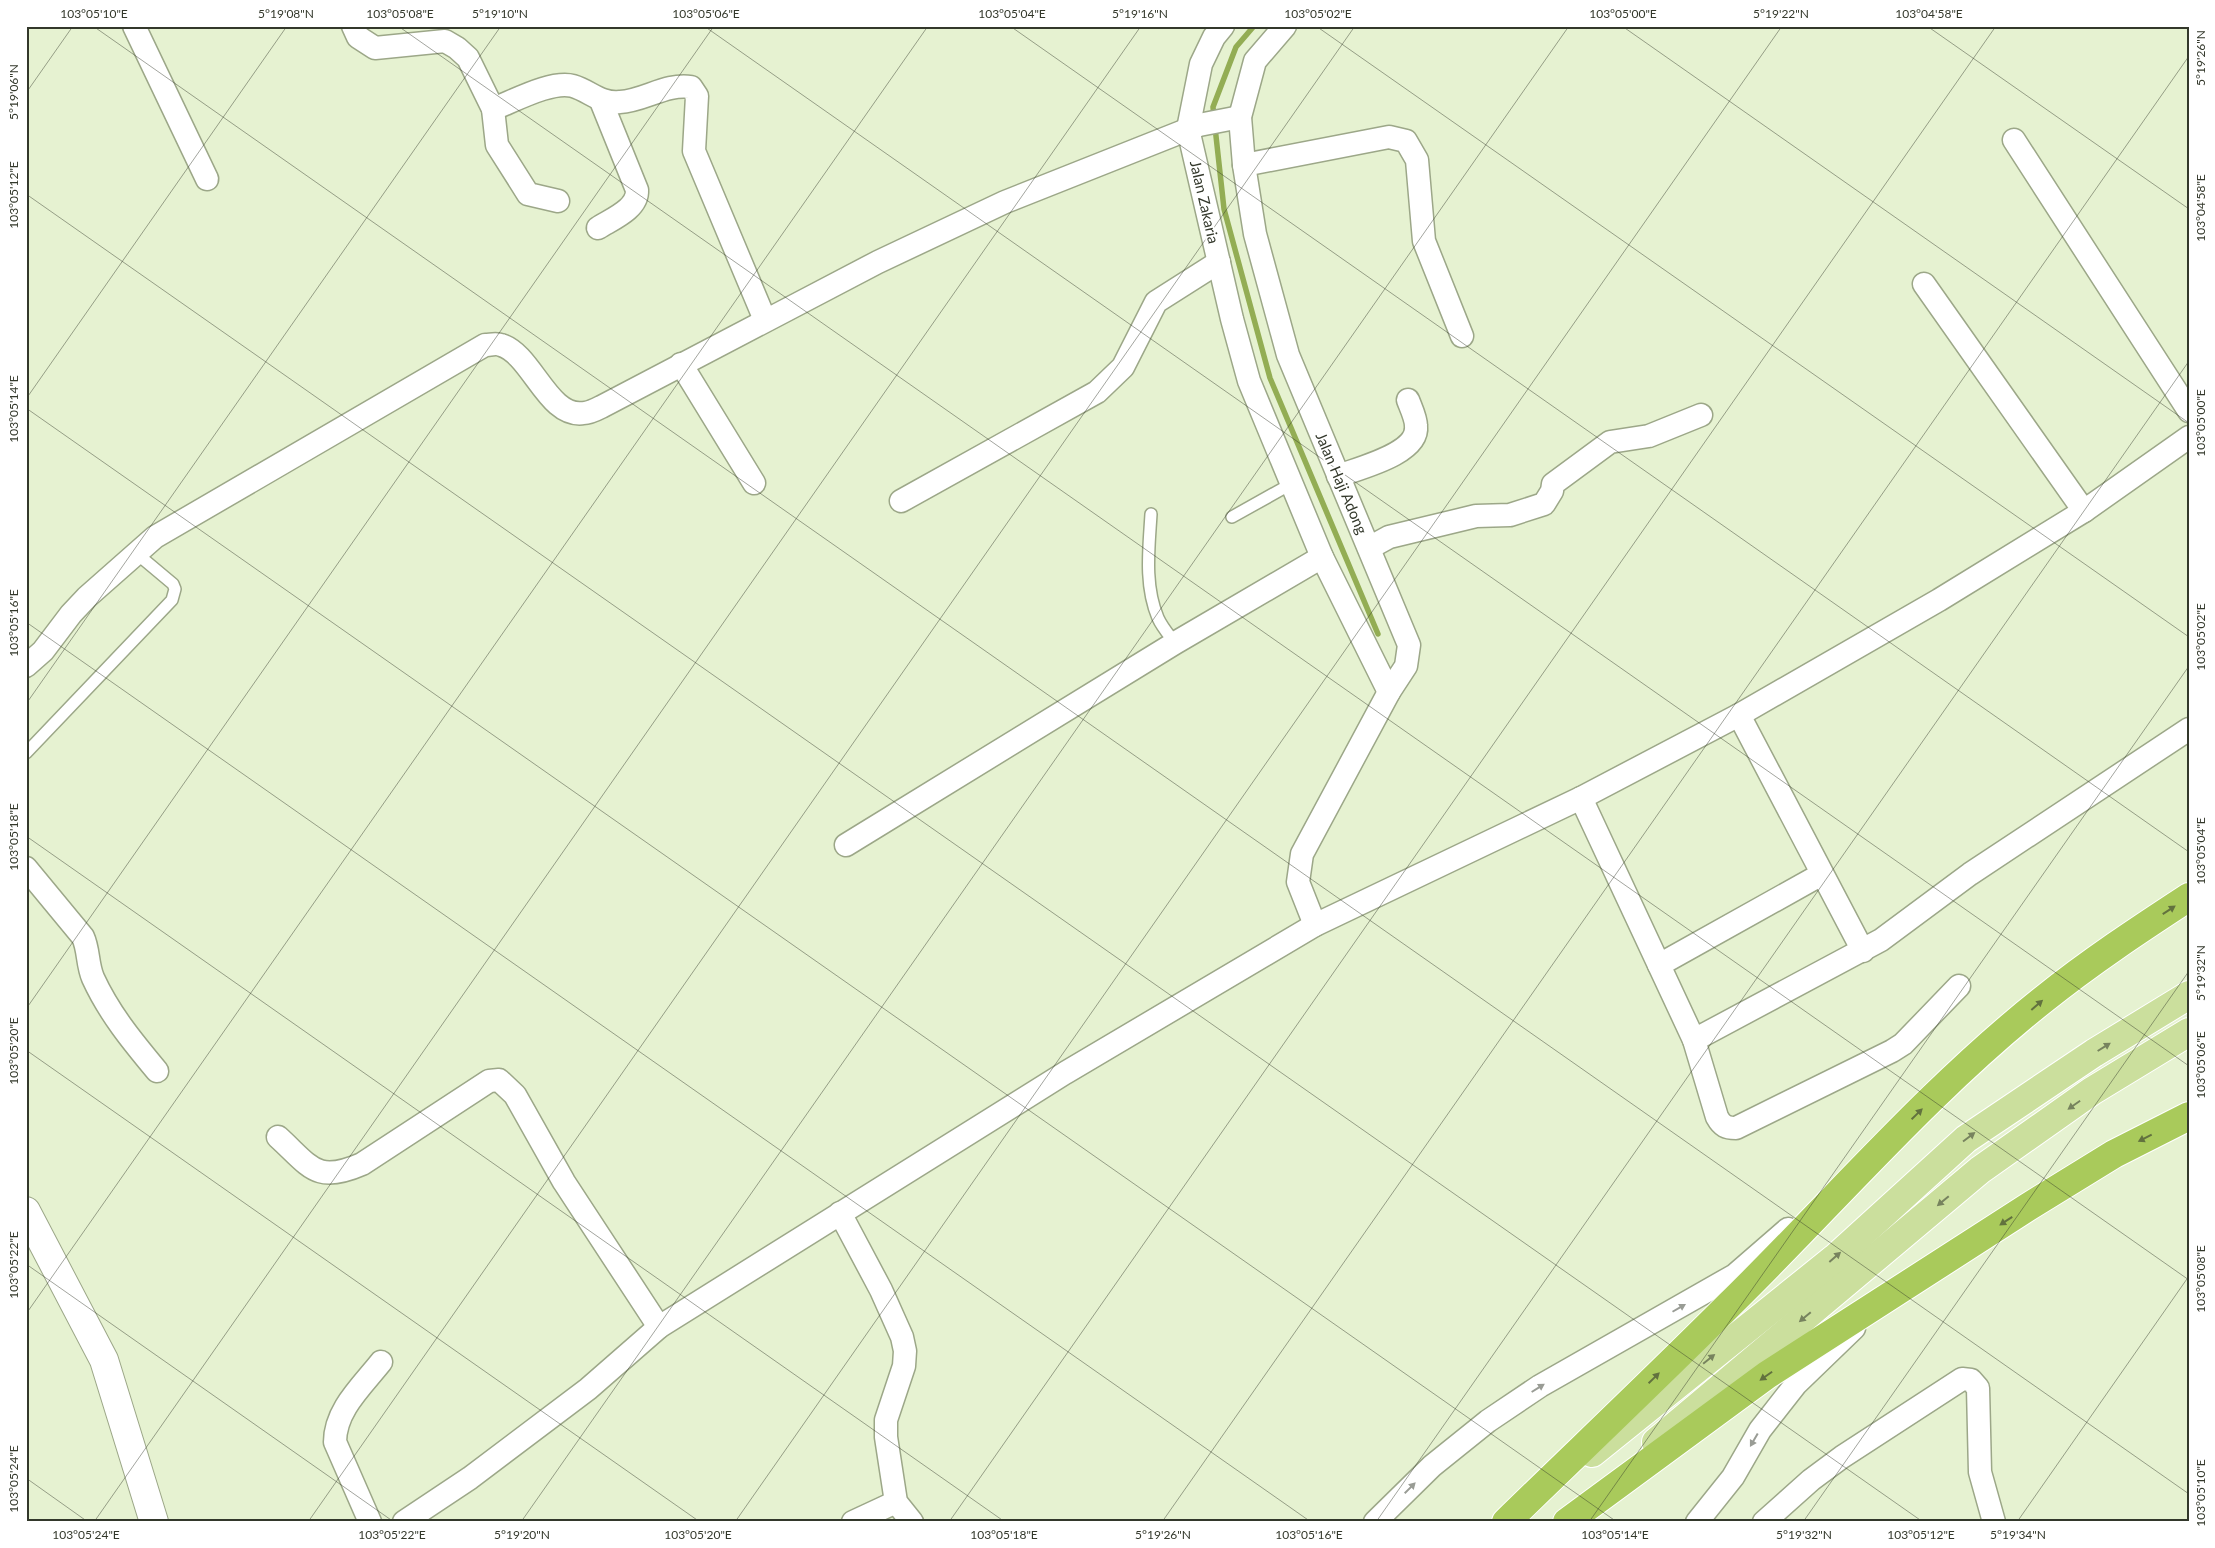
<svg xmlns="http://www.w3.org/2000/svg" width="2215" height="1548" font-family="Lato,sans-serif">
  <style>
    .lines { fill: none; stroke-linecap: round; stroke-linejoin: round }
    .stream { stroke: #93ad54; stroke-width: 5.5 }
    .lane-casing { stroke: #9ca788; stroke-width: 14 }
    .street-casing { stroke: #9ca788; stroke-width: 25 }
    .secondary-casing { stroke: #9ca788; stroke-width: 30 }
    .primary-casing { stroke: #fff; stroke-width: 30 }
    .highway-casing { stroke: #fff; stroke-width: 30 }
    .lane { stroke: #fff; stroke-width: 11 }
    .street { stroke: #fff; stroke-width: 22 }
    .secondary { stroke: #fff; stroke-width: 28 }
    .primary { stroke: #cbdf9d; stroke-width: 28 }
    .highway { stroke: #a9ca5b; stroke-width: 28 }
    .oneway { fill: #62723e }
    .oneway2 { fill: #77835e }
    .oneway3 { fill: #999c95 }
    .ticks { fill: none; stroke: #33382b; stroke-width: 1; stroke-opacity: 0.45 }
    .labels { text-anchor: middle; dominant-baseline: central; stroke-width: 4; stroke-linejoin: round; paint-order: stroke }
    .street-label { font-size: 15px; fill: #33382b; stroke: #fff }
    .neatline { fill: none; stroke: #33382b; stroke-width: 2 }
    .ticks-label { font-size: 12px; text-anchor: middle; fill: #33382b }
  </style>
  <rect width="100%" height="100%" fill="#e6f2d1"/>
  <g class="lines">
    <g class="stream">
      <path d="M1214,118l-1,-11 23,-60 18,-21"/>
      <path d="M1215,127l9,82 46,169 108,256"/>
    </g>
    <g class="lane-casing">
      <g id="lane">
        <path d="M1151,514c-2,34 -7,71 7,104 4,9 11,17 17,25"/>
        <path d="M1232,517l59,-33"/>
        <path d="M26,753l146,-153 3,-11 -2,-5 -37,-31"/>
      </g>
    </g>
    <g class="street-casing">
      <g id="street">
        <path d="M134,26l73,153"/>
        <path d="M353,26l5,11 17,11 70,-7 12,7 11,10 25,51 4,36 31,49 30,7"/>
        <path d="M1223,26l-9,11 -13,27 -13,65 44,190 17,62 73,176 67,135"/>
        <path d="M1285,26l-30,35 -15,56 4,48 11,69 33,121 121,290 -3,21 -17,26 -87,162 -4,28 17,43"/>
        <path d="M493,109c21,-8 59,-29 80,-23 17,5 27,18 47,16 24,-1 46,-19 71,-15l6,9 -3,55 71,169"/>
        <path d="M2014,140l175,271"/>
        <path d="M1244,165l145,-28 17,4 11,19 7,81 38,95"/>
        <path d="M598,228c14,-9 40,-19 39,-38l-36,-89"/>
        <path d="M1924,284l160,227"/>
        <path d="M681,364l73,119"/>
        <path d="M1338,476c21,-8 81,-22 78,-50 0,-8 -5,-18 -8,-26"/>
        <path d="M901,501l196,-109 26,-25 33,-65 63,-40"/>
        <path d="M1369,548l20,-11 87,-21 34,-1 34,-11 8,-13 1,-7 57,-42 39,-6 52,-21"/>
        <path d="M26,666l17,-15 28,-37 16,-17 68,-60 330,-192c5,0 11,-2 16,0 31,9 47,74 83,68 6,0 13,-4 19,-7l275,-144 127,-60 194,-77 41,-8"/>
        <path d="M1739,715l124,236"/>
        <path d="M1581,798l113,242 23,77c5,9 9,11 19,11l156,-77 11,-7 56,-58"/>
        <path d="M846,845l329,-202 147,-86"/>
        <path d="M26,868l57,69c6,13 4,27 10,41 16,35 39,63 64,93"/>
        <path d="M1659,965l163,-91"/>
        <path d="M1694,1040l187,-100 89,-66 219,-145"/>
        <path d="M278,1137c33,30 38,47 84,27l127,-83 10,-1 16,15 49,87 95,145"/>
        <path d="M840,1213l41,77 21,47 3,14 -1,15 -18,54v17l10,65 16,20"/>
        <path d="M370,1522l-35,-80c0,-32 27,-56 46,-80"/>
        <path d="M404,1522l66,-44 118,-89 71,-62 406,-254 250,-148 266,-127 158,-83 200,-115 145,-89 105,-74"/>
        <path d="M853,1522l43,-20"/>
        <path d="M1375,1522l57,-56 56,-45 52,-35 195,-111 53,-46"/>
        <path d="M1697,1522l36,-45 27,-47 36,-46 58,-56"/>
        <path d="M1764,1522l47,-42 31,-23 120,-78 9,1 7,8 2,84 14,50"/>
      </g>
    </g>
    <g class="secondary-casing">
      <path id="secondary" d="M26,1211l78,149 50,162"/>
    </g>
    <g class="primary-casing">
      <g id="primary">
        <path d="M1656,1442l324,-272 112,-79 97,-59"/>
        <path d="M1592,1453l243,-195 131,-119 128,-86 95,-58"/>
      </g>
    </g>
    <g class="highway-casing">
      <g id="highway">
        <path d="M1506,1522c75,-73 150,-144 224,-218 104,-102 199,-214 314,-305 46,-37 96,-70 145,-102"/>
        <path d="M1567,1522l200,-147 261,-168 86,-53 75,-38"/>
      </g>
    </g>
    <use href="#lane" class="lane"/>
    <use href="#street" class="street"/>
    <use href="#secondary" class="secondary"/>
    <use href="#primary" class="primary"/>
    <use href="#highway" class="highway"/>
  </g>
  <defs><path id="oneway-solid" d="M-6-.8H1V-3.2L6.5 0L1 3.2V.8H-6Z" transform="scale(1.25)"/></defs>
  <g class="oneway">
    <use href="#oneway-solid" transform="translate(2169 910) rotate(-33)"/>
    <use href="#oneway-solid" transform="translate(2037 1005) rotate(-41)"/>
    <use href="#oneway-solid" transform="translate(1917 1114) rotate(-44)"/>
    <use href="#oneway-solid" transform="translate(2145 1138) rotate(153)"/>
    <use href="#oneway-solid" transform="translate(2006 1221) rotate(147)"/>
    <use href="#oneway-solid" transform="translate(1766 1376) rotate(145)"/>
    <use href="#oneway-solid" transform="translate(1654 1378) rotate(-44)"/>
  </g>
  <g class="oneway2">
    <use href="#oneway-solid" transform="translate(2104 1047) rotate(-32)"/>
    <use href="#oneway-solid" transform="translate(2074 1105) rotate(145)"/>
    <use href="#oneway-solid" transform="translate(1969 1137) rotate(-37)"/>
    <use href="#oneway-solid" transform="translate(1943 1201) rotate(140)"/>
    <use href="#oneway-solid" transform="translate(1835 1257) rotate(-41)"/>
    <use href="#oneway-solid" transform="translate(1805 1317) rotate(140)"/>
    <use href="#oneway-solid" transform="translate(1709 1359) rotate(-39)"/>
  </g>
  <g class="oneway3">
    <use href="#oneway-solid" transform="translate(1679 1308) rotate(-30)"/>
    <use href="#oneway-solid" transform="translate(1538 1388) rotate(-32)"/>
    <use href="#oneway-solid" transform="translate(1754 1440) rotate(120)"/>
    <use href="#oneway-solid" transform="translate(1410 1488) rotate(-45)"/>
  </g>
  <path class="ticks" d="M93,26l2096,1468M398,26l1791,1254M704,26l1485,1040M1010,26l1179,826M1316,26l873,611M1622,26l567,397M1927,26l262,183M26,93l47,-67M26,194l1897,1328M26,399l261,-373M26,408l1591,1114M26,622l1285,900M26,704l475,-678M26,836l979,686M26,1009l688,-983M26,1050l674,472M26,1264l368,258M26,1314l902,-1288M26,1478l62,44M94,1522l1047,-1496M308,1522l1047,-1496M521,1522l1048,-1496M735,1522l1047,-1496M949,1522l1047,-1496M1162,1522l1027,-1466M1376,1522l813,-1161M1589,1522l600,-856M1803,1522l386,-551M2017,1522l172,-246"/>
  <g class="labels">
    <g class="street-label">
      <text transform="translate(1205 202) rotate(77)">Jalan Zakaria</text>
      <text transform="translate(1342 483) rotate(67)">Jalan Haji Adong</text>
    </g>
  </g>
  <rect width="2215" height="1548" fill="none" stroke="#ffffff" stroke-width="55"/>
  <rect x="28" y="28" width="2160" height="1492" class="neatline"/>
  <g class="ticks-label">
    <text x="94" y="18">103°05'10"E</text>
    <text x="286" y="18">5°19'08"N</text>
    <text x="400" y="18">103°05'08"E</text>
    <text x="500" y="18">5°19'10"N</text>
    <text x="706" y="18">103°05'06"E</text>
    <text x="1012" y="18">103°05'04"E</text>
    <text x="1140" y="18">5°19'16"N</text>
    <text x="1318" y="18">103°05'02"E</text>
    <text x="1623" y="18">103°05'00"E</text>
    <text x="1781" y="18">5°19'22"N</text>
    <text x="1929" y="18">103°04'58"E</text>
    <text transform="translate(2201 58) rotate(-90)" y="4">5°19'26"N</text>
    <text transform="translate(14 92) rotate(-90)" y="4">5°19'06"N</text>
    <text transform="translate(14 195) rotate(-90)" y="4">103°05'12"E</text>
    <text transform="translate(2201 208) rotate(-90)" y="4">103°04'58"E</text>
    <text transform="translate(14 409) rotate(-90)" y="4">103°05'14"E</text>
    <text transform="translate(2201 423) rotate(-90)" y="4">103°05'00"E</text>
    <text transform="translate(14 623) rotate(-90)" y="4">103°05'16"E</text>
    <text transform="translate(2201 637) rotate(-90)" y="4">103°05'02"E</text>
    <text transform="translate(14 837) rotate(-90)" y="4">103°05'18"E</text>
    <text transform="translate(2201 851) rotate(-90)" y="4">103°05'04"E</text>
    <text transform="translate(2201 973) rotate(-90)" y="4">5°19'32"N</text>
    <text transform="translate(14 1051) rotate(-90)" y="4">103°05'20"E</text>
    <text transform="translate(2201 1065) rotate(-90)" y="4">103°05'06"E</text>
    <text transform="translate(14 1265) rotate(-90)" y="4">103°05'22"E</text>
    <text transform="translate(2201 1279) rotate(-90)" y="4">103°05'08"E</text>
    <text transform="translate(14 1479) rotate(-90)" y="4">103°05'24"E</text>
    <text transform="translate(2201 1493) rotate(-90)" y="4">103°05'10"E</text>
    <text x="86" y="1539">103°05'24"E</text>
    <text x="392" y="1539">103°05'22"E</text>
    <text x="522" y="1539">5°19'20"N</text>
    <text x="698" y="1539">103°05'20"E</text>
    <text x="1004" y="1539">103°05'18"E</text>
    <text x="1163" y="1539">5°19'26"N</text>
    <text x="1309" y="1539">103°05'16"E</text>
    <text x="1615" y="1539">103°05'14"E</text>
    <text x="1804" y="1539">5°19'32"N</text>
    <text x="1921" y="1539">103°05'12"E</text>
    <text x="2018" y="1539">5°19'34"N</text>
  </g>
</svg>
